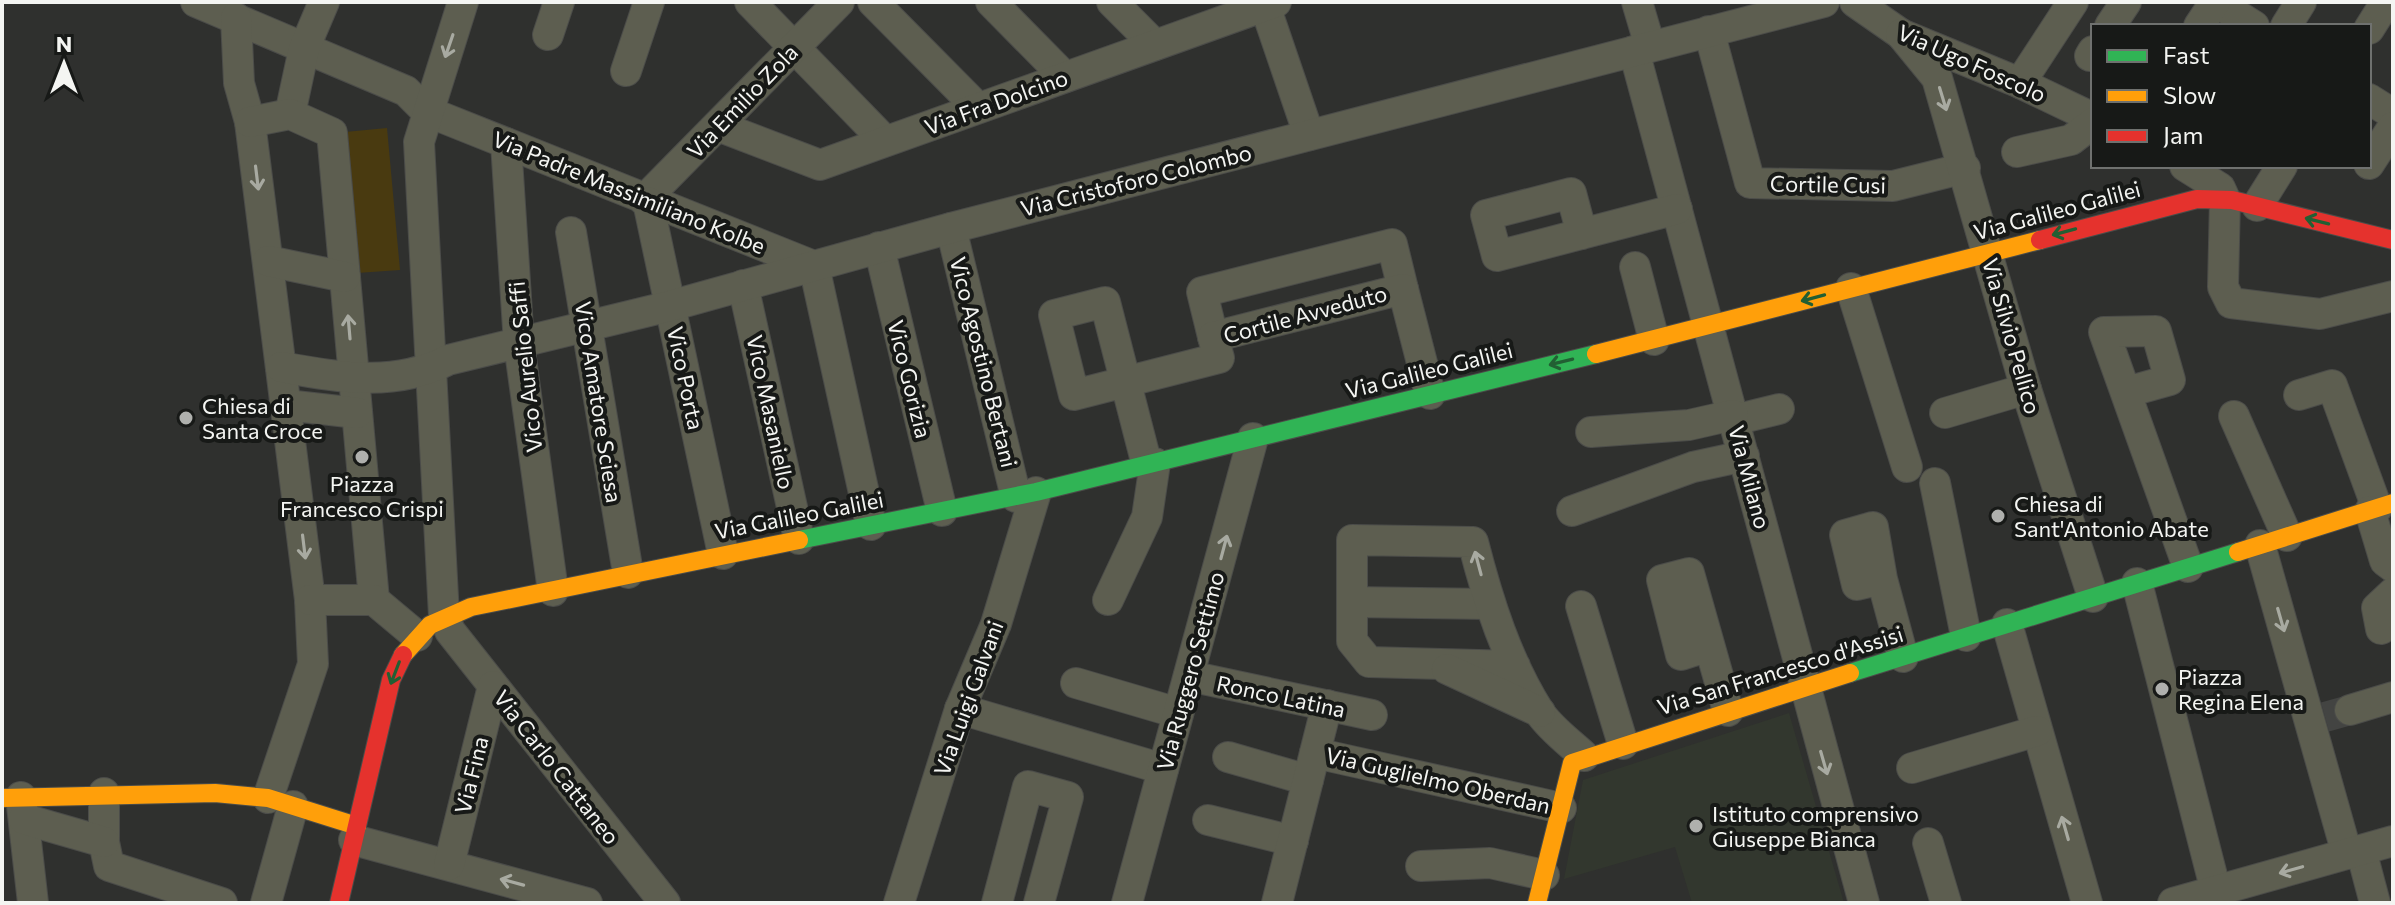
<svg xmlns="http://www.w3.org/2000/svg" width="2395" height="905" font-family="Commissioner,sans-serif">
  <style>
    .built { fill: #32372e }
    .green { fill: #493a10 }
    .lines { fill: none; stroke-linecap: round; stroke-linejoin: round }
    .street-tunnel { stroke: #434442; stroke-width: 30; stroke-dasharray: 30 15; stroke-linecap: butt }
    .street-casing { stroke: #4b4c49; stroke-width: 32 }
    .fast-casing { stroke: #4b4c49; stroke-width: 20 }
    .slow-casing { stroke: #4b4c49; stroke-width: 20 }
    .jam-casing { stroke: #4b4c49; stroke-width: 20 }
    .street { stroke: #5d5e50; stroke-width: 30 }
    .fast { stroke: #30b455; stroke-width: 18 }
    .slow { stroke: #ff9f0a; stroke-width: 18 }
    .jam { stroke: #e5322d; stroke-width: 18 }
    .oneway { stroke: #a8aaa1 }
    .oneway2 { stroke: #225f33 }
    .poi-dot { fill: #afb0ad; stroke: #171917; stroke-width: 3 }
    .labels { text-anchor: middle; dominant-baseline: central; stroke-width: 8; stroke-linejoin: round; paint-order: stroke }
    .street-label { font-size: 22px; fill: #f4f5f2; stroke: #171917 }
    .poi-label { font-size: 22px; fill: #f4f5f2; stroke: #171917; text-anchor: start }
  </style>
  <rect width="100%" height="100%" fill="#2f302e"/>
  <path class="built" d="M1789,713l55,190h-152l-17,-56 -111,32 19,-99z"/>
  <path class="green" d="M387,128l13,142 -43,3 -12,-141z"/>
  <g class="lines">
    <path class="street-tunnel" d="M2325,717l25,-7"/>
    <g class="street-casing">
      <g id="street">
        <path d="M196,2l210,89 20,20 388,155 57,259"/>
        <path d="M463,2l-44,140 25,474 6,15 215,272"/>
        <path d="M750,2l135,139"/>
        <path d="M873,2l105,106"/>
        <path d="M991,2l74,75"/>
        <path d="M1112,2l43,43"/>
        <path d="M1637,2l13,44"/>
        <path d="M1855,2l46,32 119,49 73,35"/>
        <path d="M2216,2l38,24"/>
        <path d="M1265,6l44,129"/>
        <path d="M236,18l3,65 11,39 60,478 3,64 -45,134"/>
        <path d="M2110,26l16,-24"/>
        <path d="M2199,26l16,-24"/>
        <path d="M2286,26l15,-24"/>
        <path d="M2369,29l17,-27"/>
        <path d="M1709,31l41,152 143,3 72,-18"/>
        <path d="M1901,34l36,44 89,311 67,208"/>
        <path d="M548,35l11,-33"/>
        <path d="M1634,51l230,852"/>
        <path d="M2090,56l3,-5"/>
        <path d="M626,71l23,-69"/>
        <path d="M2020,83l53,-81"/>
        <path d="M2369,99l24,15"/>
        <path d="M290,114l14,-65 20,-47"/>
        <path d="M250,122l40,-8 42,19 42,467"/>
        <path d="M718,126l102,39 456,-163"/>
        <path d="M506,143l13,201 34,247"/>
        <path d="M2017,152l54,-12 22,-17"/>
        <path d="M2369,164l24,-37"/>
        <path d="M2185,166l35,22 5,11 -2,88 8,16 89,11 73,-18"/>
        <path d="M644,200l195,-198"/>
        <path d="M648,202l75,352"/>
        <path d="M2257,206l25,-40"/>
        <path d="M951,228l65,269"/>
        <path d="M571,232l57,341"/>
        <path d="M1582,234l-11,-41 -85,22 11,41 180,-47"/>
        <path d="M879,247l63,264"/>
        <path d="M268,261l77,16"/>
        <path d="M1635,267l19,73"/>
        <path d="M743,285l56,254"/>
        <path d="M1851,288l56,179"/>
        <path d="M1213,337l-11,-45 190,-48 11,45"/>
        <path d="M281,367c57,10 113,21 167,-7l222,-54 281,-78 873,-226"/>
        <path d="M2127,392l43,-12 -14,-49 -52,1 84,235"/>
        <path d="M2299,395l33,-10 45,123"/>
        <path d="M286,405l71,8"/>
        <path d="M1945,413l81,-24"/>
        <path d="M2234,416l53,120"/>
        <path d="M1734,420l45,-11"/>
        <path d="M1591,432l98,-7 44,-10"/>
        <path d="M1147,465l-42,-163 -51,13 20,80c48,-12 97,-25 145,-37l-6,-21 190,-48 27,105"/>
        <path d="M1935,483l31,153"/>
        <path d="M1572,511l121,-44 51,-11"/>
        <path d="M2370,511l15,50 8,6"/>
        <path d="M2260,545l87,309"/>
        <path d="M1882,579l-25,6 -12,-50 28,-8 9,52 21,78"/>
        <path d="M2137,583l82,320"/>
        <path d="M310,600h64l43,36"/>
        <path d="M1108,600l39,-83 8,-54"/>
        <path d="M1352,602l137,2"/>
        <path d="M1581,606l42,138"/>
        <path d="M2007,624l80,279"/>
        <path d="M2381,629l-4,-21 16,-15"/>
        <path d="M1709,646l-28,9 -19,-75 27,-7 39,138"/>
        <path d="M1515,666l-146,-4 -17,-21v-101l121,2c15,59 34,119 67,171 11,16 30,30 44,43"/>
        <path d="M1447,669l93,43"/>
        <path d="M1189,676l183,39"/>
        <path d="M1076,683l102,30"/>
        <path d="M960,709l203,60"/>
        <path d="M2350,710l43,-13"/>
        <path d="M1315,753l246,55"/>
        <path d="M1228,757l80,23"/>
        <path d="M1912,768l125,-37"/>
        <path d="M104,793v49l5,24 113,37"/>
        <path d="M21,797l12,106"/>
        <path d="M24,819l80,23"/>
        <path d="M1208,820l85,21"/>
        <path d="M354,840l233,63"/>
        <path d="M1928,843l18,60"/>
        <path d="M2361,850l14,53"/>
        <path d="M449,865l44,-179"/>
        <path d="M1421,866l69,-3 54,12"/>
        <path d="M266,903l27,-97"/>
        <path d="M899,903l61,-194 36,-85 40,-132"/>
        <path d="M997,903l31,-117 40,11 -29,106"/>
        <path d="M1127,903l126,-465"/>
        <path d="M1277,903l50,-198"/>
        <path d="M2173,903l220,-62"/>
      </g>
    </g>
    <g class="fast-casing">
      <g id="fast">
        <path d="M799,540l237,-48 560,-138"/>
        <path d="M1850,673l388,-121"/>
      </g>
    </g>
    <g class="slow-casing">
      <g id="slow">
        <path d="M1596,354l444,-114"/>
        <path d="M2238,552l155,-49"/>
        <path d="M403,655l27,-30 41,-18 328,-67"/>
        <path d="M2,798l213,-5 53,5 89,28"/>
        <path d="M1537,903l35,-140 278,-90"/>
      </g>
    </g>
    <g class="jam-casing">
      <g id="jam">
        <path d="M2040,240l157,-41 35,1 161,40"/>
        <path d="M339,903l52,-223 12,-25"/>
      </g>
    </g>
    <use href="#street" class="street"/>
    <use href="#fast" class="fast"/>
    <use href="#slow" class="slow"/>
    <use href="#jam" class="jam"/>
  </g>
  <defs><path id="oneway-shaft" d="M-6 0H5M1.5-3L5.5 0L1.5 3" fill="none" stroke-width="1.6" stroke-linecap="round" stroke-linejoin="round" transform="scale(2)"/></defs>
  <g class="oneway">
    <use href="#oneway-shaft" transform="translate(449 46) rotate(109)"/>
    <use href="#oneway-shaft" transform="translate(1943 99) rotate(73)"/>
    <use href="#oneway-shaft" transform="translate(257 178) rotate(83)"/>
    <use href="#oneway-shaft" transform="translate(349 327) rotate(-95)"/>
    <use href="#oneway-shaft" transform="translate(304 547) rotate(83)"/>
    <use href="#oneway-shaft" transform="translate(1224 547) rotate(-75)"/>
    <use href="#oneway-shaft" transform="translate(1478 563) rotate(-105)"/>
    <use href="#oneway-shaft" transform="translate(2281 620) rotate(74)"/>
    <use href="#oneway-shaft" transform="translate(1824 763) rotate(74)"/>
    <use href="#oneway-shaft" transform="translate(2065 828) rotate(-106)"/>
    <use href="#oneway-shaft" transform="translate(2291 870) rotate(164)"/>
    <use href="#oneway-shaft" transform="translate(512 882) rotate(-165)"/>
  </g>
  <g class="oneway2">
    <use href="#oneway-shaft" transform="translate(2317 221) rotate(-166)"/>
    <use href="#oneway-shaft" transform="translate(2064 232) rotate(165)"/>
    <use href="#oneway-shaft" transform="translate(1813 298) rotate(165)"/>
    <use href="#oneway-shaft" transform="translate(1561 362) rotate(166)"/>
    <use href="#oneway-shaft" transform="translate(395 673) rotate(111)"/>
  </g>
  <g class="poi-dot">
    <circle cx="186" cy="418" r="8"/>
    <circle cx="362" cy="457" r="8"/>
    <circle cx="1998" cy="516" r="8"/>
    <circle cx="2162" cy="689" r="8"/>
    <circle cx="1696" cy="826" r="8"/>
  </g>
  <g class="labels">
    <g class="street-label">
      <text transform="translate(1972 63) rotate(24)">Via Ugo Foscolo</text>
      <text transform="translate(742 101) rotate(-46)">Via Emilio Zola</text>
      <text transform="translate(996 102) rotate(-20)">Via Fra Dolcino</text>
      <text transform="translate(1136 180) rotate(-14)">Via Cristoforo Colombo</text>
      <text transform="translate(1828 184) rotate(1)">Cortile Cusi</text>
      <text transform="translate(629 192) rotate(22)">Via Padre Massimiliano Kolbe</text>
      <text transform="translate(2057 210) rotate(-15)">Via Galileo Galilei</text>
      <text transform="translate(1305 314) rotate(-15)">Cortile Avveduto</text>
      <text transform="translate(2012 336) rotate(74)">Via Silvio Pellico</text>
      <text transform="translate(984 362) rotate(76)">Vico Agostino Bertani</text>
      <text transform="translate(525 367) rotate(-96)">Vico Aurelio Saffi</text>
      <text transform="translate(1429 370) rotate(-14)">Via Galileo Galilei</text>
      <text transform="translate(686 378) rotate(78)">Vico Porta</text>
      <text transform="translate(910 379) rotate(76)">Vico Gorizia</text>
      <text transform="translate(599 402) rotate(81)">Vico Amatore Sciesa</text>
      <text transform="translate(771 412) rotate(78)">Vico Masaniello</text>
      <text transform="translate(1750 477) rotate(75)">Via Milano</text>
      <text transform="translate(799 515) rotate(-11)">Via Galileo Galilei</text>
      <text transform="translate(1780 670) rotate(-17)">Via San Francesco d'Assisi</text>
      <text transform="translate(1190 671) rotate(-75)">Via Ruggero Settimo</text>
      <text transform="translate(1281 696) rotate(12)">Ronco Latina</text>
      <text transform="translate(968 698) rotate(-70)">Via Luigi Galvani</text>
      <text transform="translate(557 767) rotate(52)">Via Carlo Cattaneo</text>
      <text transform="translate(471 775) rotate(-76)">Via Fina</text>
      <text transform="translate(1438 780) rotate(13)">Via Guglielmo Oberdan</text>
    </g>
    <g class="poi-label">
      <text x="202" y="405">Chiesa di<tspan x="202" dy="25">Santa Croce</tspan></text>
      <text x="362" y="483" text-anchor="middle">Piazza<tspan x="362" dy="25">Francesco Crispi</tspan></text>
      <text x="2014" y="503">Chiesa di<tspan x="2014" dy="25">Sant'Antonio Abate</tspan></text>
      <text x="2178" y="676">Piazza<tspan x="2178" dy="25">Regina Elena</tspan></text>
      <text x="1712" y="813">Istituto comprensivo<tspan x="1712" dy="25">Giuseppe Bianca</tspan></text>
    </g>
  </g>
  <rect width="2395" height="905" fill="none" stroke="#f4f5f2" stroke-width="8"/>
  <rect x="2091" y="24" width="280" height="144" fill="#171917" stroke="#6f716f" stroke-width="2"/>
  <rect x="2107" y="50" width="40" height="12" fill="#30b455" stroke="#6f716f" stroke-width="2"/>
  <text x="2163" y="64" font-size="24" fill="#f4f5f2">Fast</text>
  <rect x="2107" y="90" width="40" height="12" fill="#ff9f0a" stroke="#6f716f" stroke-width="2"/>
  <text x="2163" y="104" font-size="24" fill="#f4f5f2">Slow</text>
  <rect x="2107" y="130" width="40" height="12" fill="#e5322d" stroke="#6f716f" stroke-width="2"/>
  <text x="2163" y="144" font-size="24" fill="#f4f5f2">Jam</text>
  <g transform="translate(64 64)" stroke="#171917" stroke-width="6" paint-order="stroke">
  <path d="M0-6L14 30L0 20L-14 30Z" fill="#f4f5f2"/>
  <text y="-12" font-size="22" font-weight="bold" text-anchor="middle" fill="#f4f5f2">N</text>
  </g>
</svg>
